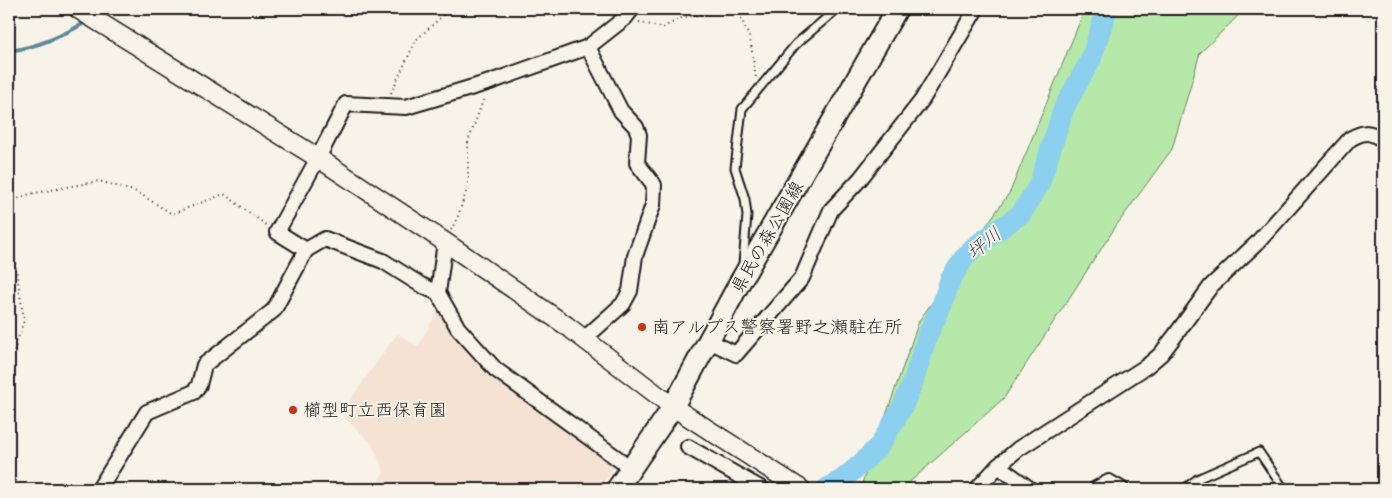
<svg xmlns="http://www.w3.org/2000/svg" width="1392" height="498" font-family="Sriracha,'Klee One',sans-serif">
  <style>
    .built { fill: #f5e2d3 }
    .green { fill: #b6e9a9; stroke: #698262 }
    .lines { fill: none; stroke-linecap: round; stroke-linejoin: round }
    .stream { stroke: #5f879a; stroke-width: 4 }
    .river { stroke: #8ccfee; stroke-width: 21 }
    .service-casing { stroke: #1c1c1c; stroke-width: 11 }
    .minor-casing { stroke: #1c1c1c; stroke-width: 18 }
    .tertiary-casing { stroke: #1c1c1c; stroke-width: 21 }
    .secondary-casing { stroke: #1c1c1c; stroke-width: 24 }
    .path { stroke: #1c1c1c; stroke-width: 2; stroke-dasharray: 1 4; stroke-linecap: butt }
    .service { stroke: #f7f3e8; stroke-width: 7 }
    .minor { stroke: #f7f3e8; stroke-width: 14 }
    .tertiary { stroke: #f7f3e8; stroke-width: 18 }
    .secondary { stroke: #f7f3e8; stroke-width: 20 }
    .poi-dot { fill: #c8321e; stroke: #f7f3e8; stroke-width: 2 }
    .labels { text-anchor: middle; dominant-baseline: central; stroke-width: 4; stroke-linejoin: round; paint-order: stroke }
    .street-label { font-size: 18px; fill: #1c1c1c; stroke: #f7f3e8 }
    .poi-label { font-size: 18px; fill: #1c1c1c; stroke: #f7f3e8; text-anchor: start }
    .water-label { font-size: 19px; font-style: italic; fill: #3e525b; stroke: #f7f3e8 }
  </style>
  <rect width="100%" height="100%" fill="#f7f3e8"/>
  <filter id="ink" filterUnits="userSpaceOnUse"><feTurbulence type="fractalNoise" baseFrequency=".02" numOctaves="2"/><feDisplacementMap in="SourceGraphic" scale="10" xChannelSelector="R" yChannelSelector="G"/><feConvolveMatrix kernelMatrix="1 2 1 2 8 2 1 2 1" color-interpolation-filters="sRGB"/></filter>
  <g filter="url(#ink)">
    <path class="built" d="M441,306l20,32 156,126 -19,25h-225l11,-17 -4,-10 -8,-18 -28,-27v-9l53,-74 21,12z"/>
    <path class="green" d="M1085,9h160l-45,44 -28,96 -56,77 -112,172 -102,91h-42l59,-168 91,-129z"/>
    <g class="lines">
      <g class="stream">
        <path d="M98,15l6,-6"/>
        <path d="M9,51c29,-4 53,-15 79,-30"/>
      </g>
      <path class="river" d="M826,489l16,-9 19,-16 19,-19 23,-39 11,-27 14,-45 14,-29 8,-25 14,-22 10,-11 47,-33 18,-29 25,-77 27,-49 16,-50"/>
      <g class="service-casing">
        <g id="service">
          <path d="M743,264l4,-49 -2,-16 -10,-31 7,-59 54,-65 41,-35"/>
          <path d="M1184,489l13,-10 62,-27 25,37"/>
        </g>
      </g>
      <g class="minor-casing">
        <g id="minor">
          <path d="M445,242l-7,51 20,35 37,41 137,100"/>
          <path d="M306,250l-29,-18 41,-74 28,-54 60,3 84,-25 98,-35 37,-29 7,-9"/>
          <path d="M584,339l39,-35 7,-13 5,-35 18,-51 1,-20 -17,-22 2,-28 -3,-8 -15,-16 -33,-64"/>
          <path d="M709,341l27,13 66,-76 29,-68 29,-31 62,-79 54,-91"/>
          <path d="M688,447l74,42"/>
          <path d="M998,466l32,23"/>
          <path d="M99,489l48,-77 47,-20 5,-7 5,-20 70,-55 32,-60 19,-11 58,22 38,24 17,8"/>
          <path d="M977,489l21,-23 20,-17 129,-83 14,-12 13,-17 37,-51 46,-43 93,-104c15,-8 19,-8 33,1"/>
          <path d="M1096,489l13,-7 12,7"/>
        </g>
      </g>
      <g class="tertiary-casing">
        <path id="tertiary" d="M78,9l240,149 127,84 122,84 106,81 128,82"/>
      </g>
      <g class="secondary-casing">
        <path id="secondary" d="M617,489l56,-82 67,-125 157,-273"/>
      </g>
      <g class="path">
        <path d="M737,9l13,30 6,39"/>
        <path d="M745,9c16,2 42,12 55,0"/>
        <path d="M639,22l23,6 19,-10 47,-9"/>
        <path d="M391,93l25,-53 34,-31"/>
        <path d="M9,202l21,-8 69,-13 38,11 35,22 52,-20 42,31"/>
        <path d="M9,223l15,97 -15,48"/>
        <path d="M451,230l7,-14 10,-30v-44l16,-44"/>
      </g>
      <use href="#service" class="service"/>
      <use href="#minor" class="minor"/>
      <use href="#tertiary" class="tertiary"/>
      <use href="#secondary" class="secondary"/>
    </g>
  </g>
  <g class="poi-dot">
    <circle cx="642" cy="327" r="5"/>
    <circle cx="293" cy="410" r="5"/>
  </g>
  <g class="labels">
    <g class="street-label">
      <text transform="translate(767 237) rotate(-60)">県民の森公園線</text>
    </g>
    <g class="poi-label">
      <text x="652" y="327">南アルプス警察署野之瀬駐在所</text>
      <text x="303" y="410">櫛型町立西保育園</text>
    </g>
    <g class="water-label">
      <text transform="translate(984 243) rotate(-39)">坪川</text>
    </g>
  </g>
  <rect width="1392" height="498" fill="none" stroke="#f7f3e8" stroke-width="30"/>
  <rect x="15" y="15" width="1362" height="468" fill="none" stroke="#1c1c1c" stroke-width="2" filter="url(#ink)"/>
</svg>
